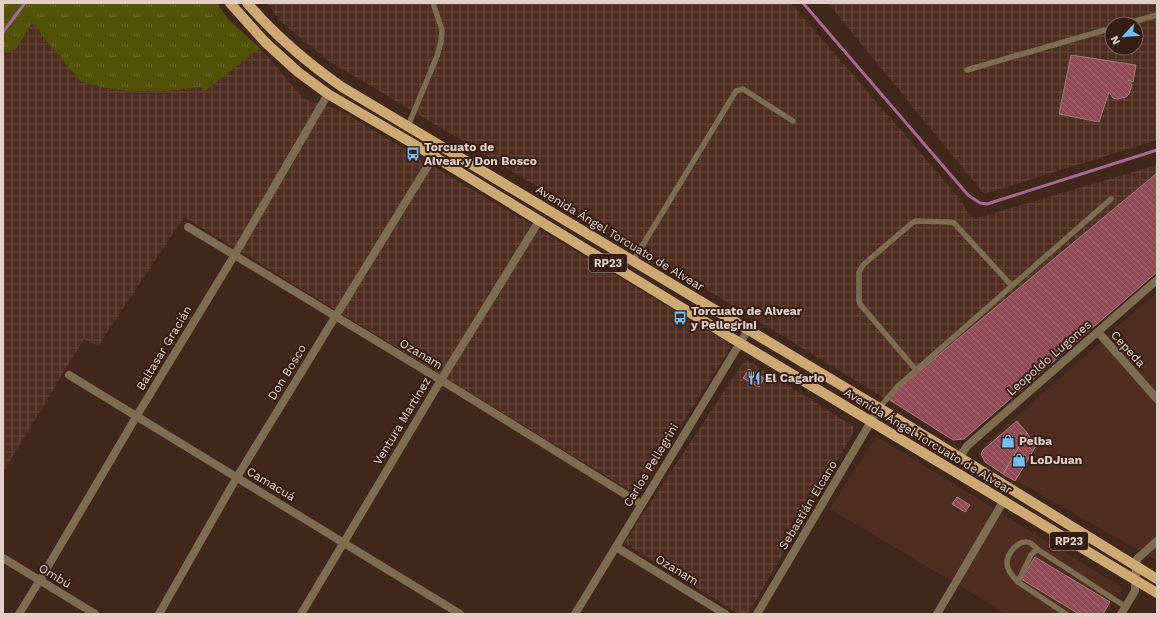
<svg xmlns="http://www.w3.org/2000/svg" width="1160" height="617" font-family="'Work Sans',sans-serif">
  <style>
    .built { fill: #4f2e21 }
    .industrial { fill: url(#industrial-grid); fill-rule: evenodd }
    .grass { fill: url(#grass-tufts) }
    .lines { fill: none; stroke-linecap: round; stroke-linejoin: round }
    .stream { stroke: #a66994; stroke-width: 3 }
    .building { fill: url(#building-back-hatch); stroke: #9f7c80 }
    .lane { stroke: #7e6c53; stroke-width: 5.5 }
    .street { stroke: #7e6c53; stroke-width: 8 }
    .primary { stroke: #cea873; stroke-width: 10 }
    .labels { text-anchor: middle; dominant-baseline: central; stroke-width: 4; stroke-linejoin: round; paint-order: stroke }
    .shield { fill: #361d13; stroke: #ad9991; stroke-width: 1 }
    .shield-label { font-size: 11px; font-weight: bold; fill: #e0cec7 }
    .poi-label { font-size: 12px; font-weight: bold; fill: #e0cec7; stroke: #361d13; text-anchor: start }
    .street-label { font-size: 12px; fill: #e0cec7; stroke: #361d13 }
  </style>
  <defs>
    <pattern id="industrial-grid" width="8" height="8" patternUnits="userSpaceOnUse"><rect width="8" height="8" fill="#4f2e21"/><path d="M0 4h8M4 0v8" fill="none" stroke="#684b40"/></pattern>
    <pattern id="grass-tufts" width="24" height="20" patternUnits="userSpaceOnUse"><rect width="24" height="20" fill="#525108"/><path d="M3 7l-1-3M5 7V3M7 7l1-3M15 17l-1-3M17 17v-4M19 17l1-3" fill="none" stroke="#6b692a"/></pattern>
    <pattern id="building-back-hatch" width="6" height="6" patternUnits="userSpaceOnUse"><rect width="6" height="6" fill="#924a56"/><path d="M-1 5l2 2M0 0l6 6M5-1l2 2" fill="none" stroke="#a1636d"/></pattern>
  </defs>
  <rect width="100%" height="100%" fill="#41271c"/>
  <g class="built">
    <path d="M1157,292v269l-171,-98 -3,-6 1,-12z"/>
    <path d="M876,436l247,152 -18,26h-98l-177,-105z"/>
  </g>
  <g class="industrial">
    <path d="M267,3h524l171,198 8,16 7,1 180,-53v107l-193,167 -11,1 -507,-309 -119,-71 -47,-39z"/>
    <path d="M828,3h328l1,4v133l-173,54zM1112,24h24v24h-24z"/>
    <path d="M32,23l48,58 25,7 25,3 29,1 28,-3 13,-3 5,5 55,-43 44,51 36,11 392,235 -95,150 -453,-278 -86,129 -14,-7 -81,133v-419l13,-4z"/>
    <path d="M747,360l106,66v7l-105,181h-9l-115,-71 118,-179z"/>
  </g>
  <path class="grass" d="M3,3h214l11,16 32,29 -55,43 -5,-4 -13,2 -28,3 -29,-1 -25,-3 -25,-7 -48,-58 -16,26 -13,4z"/>
  <g class="lines">
    <g class="stream">
      <path d="M803,3l165,192 12,8 7,1 170,-54"/>
      <path d="M3,32l22,-29"/>
    </g>
  </g>
  <g class="building">
    <path d="M1071,55l65,10 -3,17 -5,-2 4,5 -3,9 -3,3 -9,2 -4,-1 -4,-6 -10,30 -40,-8z"/>
    <path d="M1157,173v99l-193,167 -11,1 -66,-42z"/>
    <path d="M749,369l15,9 -5,9 -16,-9z"/>
    <path d="M1017,421l10,12 -24,41 -18,-12 -4,-8 2,-4z"/>
    <path d="M1027,433l9,13 -21,35 -12,-7z"/>
    <path d="M957,497l13,8 -5,7 -13,-8z"/>
    <path d="M1035,557l75,45 -7,12h-24l-58,-35z"/>
  </g>
  <g class="lines">
    <g class="lane">
      <path d="M1125,24l32,-9"/>
      <path d="M967,70l145,-42"/>
      <path d="M408,126l29,-70 4,-14 1,-12 -9,-27"/>
      <path d="M633,261l103,-170 7,-2 50,32"/>
      <path d="M916,370l-56,-66 -1,-4v-28l4,-7 49,-42 4,-2 33,1 5,1 58,63"/>
      <path d="M879,408l19,-22 213,-187"/>
      <path d="M1018,582c-5,-6 -11,-11 -11,-19 0,-9 10,-22 20,-21 4,0 7,4 10,7"/>
      <path d="M1066,614l-48,-32 13,-27 6,-6 89,58"/>
    </g>
    <g class="street">
      <path d="M188,227l253,153 200,124"/>
      <path d="M1098,332l59,67"/>
      <path d="M69,375l391,239"/>
      <path d="M960,457l7,-11 190,-166"/>
      <path d="M616,547l109,67"/>
      <path d="M3,558l92,56"/>
      <path d="M19,614l21,-34 96,-163 98,-161 94,-162"/>
      <path d="M159,614l78,-137 203,-331"/>
      <path d="M301,614l140,-234 98,-159"/>
      <path d="M575,614l173,-284"/>
      <path d="M757,614l122,-206"/>
      <path d="M937,614l66,-112"/>
      <path d="M1121,614l14,-23 1,-25 1,-7 20,-18"/>
    </g>
    <g class="primary">
      <path d="M230,3l35,39 33,30 30,22 89,52 313,191 427,256"/>
      <path d="M247,3c28,32 60,60 95,84l549,328 266,164"/>
    </g>
  </g>
  <defs>
    <g id="bus-bare" transform="scale(1.08)"><path d="M-5-6H5V4H4V6H2V4H-2V6H-4V4H-5ZM-3.5-4V0h7V-4ZM-3.5 1.2v1.5H-2V1.2ZM2 1.2v1.5H3.5V1.2Z" fill="#74c0f6" stroke="#361d13" stroke-width="2.5" paint-order="stroke"/></g>
    <g id="restaurant-bare" transform="scale(1.08)"><path d="M-5-6h1v4h1v-4h1v4h1v-4h1v5L-1.5 .5V6h-2V.5L-5-1ZM5-6V6H3V1.5H1.5Q1.5-4 5-6Z" fill="#74c0f6" stroke="#361d13" stroke-width="2.5" paint-order="stroke"/></g>
    <g id="shop-bare" transform="scale(1.08)"><path d="M-5-2.5h2.3a2.7 3.5 0 0 1 5.4 0H5L5.5 6h-11ZM-1.5-2.5h3a1.5 2.3 0 0 0-3 0Z" fill="#74c0f6" stroke="#361d13" stroke-width="2.5" paint-order="stroke"/></g>
  </defs>
  <g fill-rule="evenodd">
    <use href="#bus-bare" x="413" y="154"/>
    <use href="#bus-bare" x="680" y="318"/>
    <use href="#restaurant-bare" x="754" y="378"/>
    <use href="#shop-bare" x="1008" y="441"/>
    <use href="#shop-bare" x="1019" y="460"/>
  </g>
  <g class="labels">
    <g class="shield">
      <rect x="589" y="254" width="38" height="18" rx="3"/>
      <rect x="1050" y="532" width="38" height="18" rx="3"/>
    </g>
    <g class="shield-label">
      <text x="608" y="263">RP23</text>
      <text x="1069" y="541">RP23</text>
    </g>
    <g class="poi-label">
      <text x="424" y="147">Torcuato de<tspan x="424" dy="14">Alvear y Don Bosco</tspan></text>
      <text x="691" y="311">Torcuato de Alvear<tspan x="691" dy="14">y Pellegrini</tspan></text>
      <text x="765" y="378">El Cagario</text>
      <text x="1019" y="441">Pelba</text>
      <text x="1030" y="460">LoDJuan</text>
    </g>
    <g class="street-label">
      <text transform="translate(620 238) rotate(31)">Avenida Ángel Torcuato de Alvear</text>
      <text transform="translate(164 348) rotate(-59)">Baltasar Gracián</text>
      <text transform="translate(1128 349) rotate(48)">Cepeda</text>
      <text transform="translate(421 354) rotate(31)">Ozanam</text>
      <text transform="translate(1049 358) rotate(-41)">Leopoldo Lugones</text>
      <text transform="translate(287 372) rotate(-59)">Don Bosco</text>
      <text transform="translate(402 421) rotate(-59)">Ventura Martínez</text>
      <text transform="translate(928 441) rotate(31)">Avenida Ángel Torcuato de Alvear</text>
      <text transform="translate(651 465) rotate(-59)">Carlos Pellegrini</text>
      <text transform="translate(271 484) rotate(31)">Camacuá</text>
      <text transform="translate(808 505) rotate(-59)">Sebastián Elcano</text>
      <text transform="translate(677 570) rotate(31)">Ozanam</text>
      <text transform="translate(55 576) rotate(31)">Ombú</text>
    </g>
  </g>
  <rect width="1160" height="617" fill="none" stroke="#e0cec7" stroke-width="8"/>
  <g transform="translate(1124 36) rotate(244)"><circle r="19" fill="#361d13" stroke="#7a645b"/>
  <path d="M0-3L7 15L0 10L-7 15Z" fill="#74c0f6"/>
  <text y="-6" font-size="11" font-weight="bold" text-anchor="middle" fill="#e0cec7">N</text>
  </g>
</svg>
